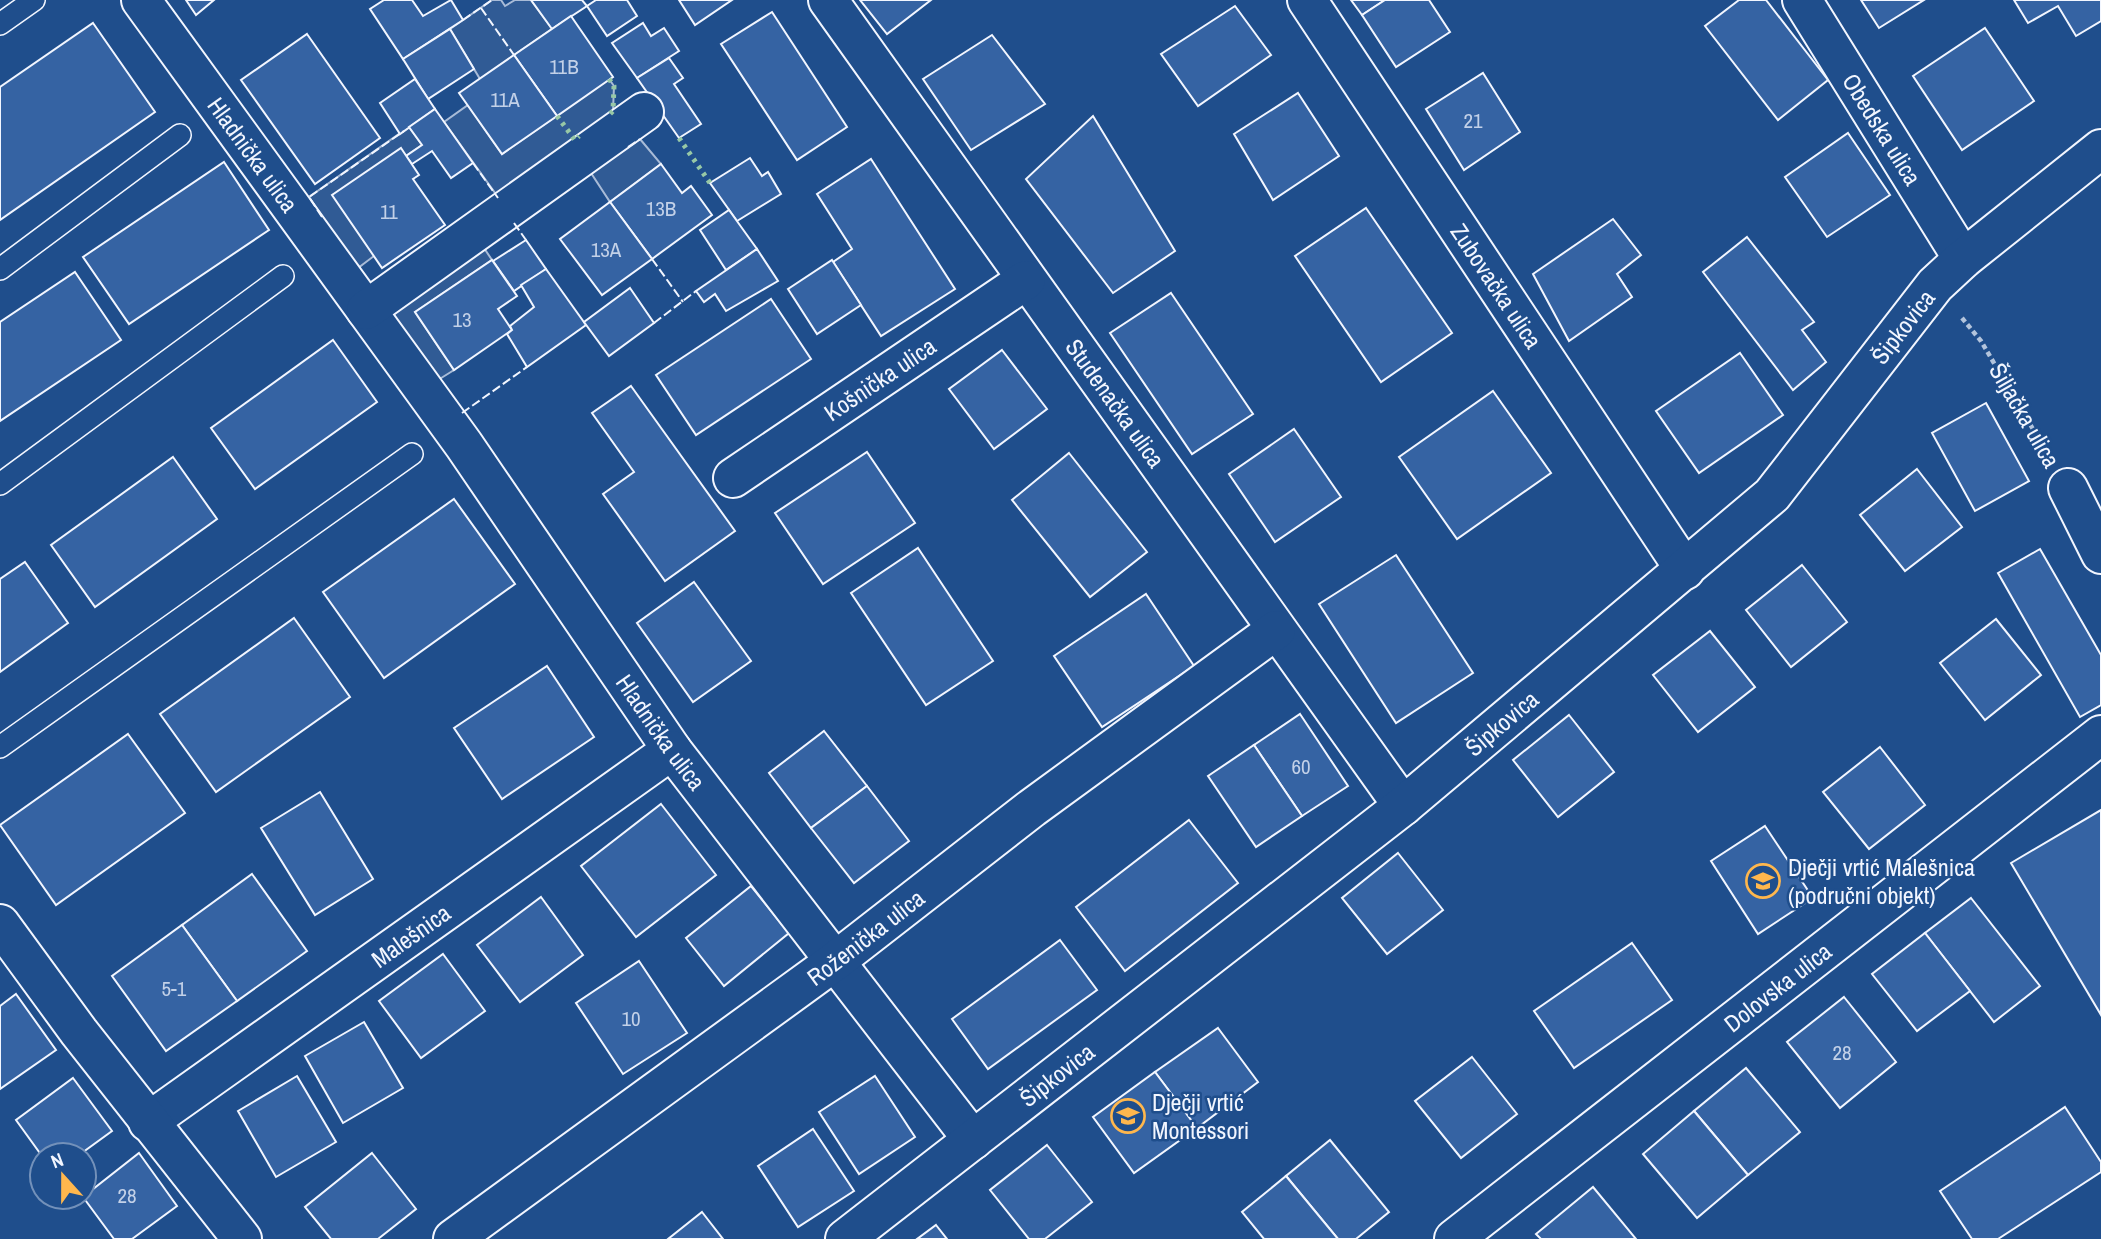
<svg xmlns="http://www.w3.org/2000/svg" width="2101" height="1239" font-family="'Archivo Narrow',sans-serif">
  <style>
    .built { fill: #305b95; stroke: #a8bbd7; stroke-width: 2 }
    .building { fill: #3563a3; stroke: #f2f6ff; stroke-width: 2 }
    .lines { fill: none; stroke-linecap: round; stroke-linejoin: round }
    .service-casing { stroke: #f2f6ff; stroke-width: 24 }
    .minor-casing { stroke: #f2f6ff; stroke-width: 42 }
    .tertiary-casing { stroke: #f2f6ff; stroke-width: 42 }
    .path { stroke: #b3c4dc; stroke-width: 4.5; stroke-dasharray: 5 3.5; stroke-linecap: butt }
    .service { stroke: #1f4e8c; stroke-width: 21 }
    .minor { stroke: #1f4e8c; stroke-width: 38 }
    .tertiary { stroke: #1f4e8c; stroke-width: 38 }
    .hedge { stroke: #97c8a6; stroke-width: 5; stroke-dasharray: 3.5 5; stroke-linecap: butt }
    .fence { stroke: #f2f6ff; stroke-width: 2; stroke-dasharray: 9 3.5; stroke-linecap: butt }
    .labels { text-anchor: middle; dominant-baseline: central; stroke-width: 5; stroke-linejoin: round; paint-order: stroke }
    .number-label { font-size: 21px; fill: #c3d1e8 }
    .street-label { font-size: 24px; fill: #f2f6ff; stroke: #1f4e8c }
    .poi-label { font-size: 24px; fill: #f2f6ff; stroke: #1f4e8c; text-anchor: start }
  </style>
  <rect width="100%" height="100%" fill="#1f4e8c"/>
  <g class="built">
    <path d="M492,0h9l4,6 10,-6h16l21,29 -72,50 -30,-50z"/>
    <path d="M609,79l5,7 -1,25 -115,86 -54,-75 24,-17 34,49z"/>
    <path d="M409,127l13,18 -16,11 -32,100 -16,12 -49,-71z"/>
    <path d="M640,139l21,25 -51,38 -19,-29z"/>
    <path d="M480,242l12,18 -77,52 39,58 -16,10 -53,-74z"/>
  </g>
  <g class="building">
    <path d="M186,0h28l-18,15z"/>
    <path d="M384,0h28l11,16 28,-16 12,20 -60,39 -33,-50z"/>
    <path d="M531,0h51l5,6 -35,23z"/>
    <path d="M596,0h31l10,16 -30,20 -20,-30z"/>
    <path d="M679,0h53l-37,25z"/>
    <path d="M860,0h71l-44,34z"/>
    <path d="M1351,0h34l-23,15z"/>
    <path d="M1385,0h44l21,32 -54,35 -34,-52z"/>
    <path d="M1739,0h27l62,80 -50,40 -73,-94z"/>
    <path d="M1861,0h63l-45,28z"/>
    <path d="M2014,0h87v21l-25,15 -18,-30 -30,17z"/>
    <path d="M1235,6l36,49 -73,51 -37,-52z"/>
    <path d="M772,12l75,115 -50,33 -76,-116z"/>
    <path d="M571,16l42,61 -56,39 -43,-61z"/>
    <path d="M93,23l62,89 -155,108v-133z"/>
    <path d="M643,23l8,13 13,-8 15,23 -42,27 -25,-35z"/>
    <path d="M1985,28l49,73 -72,49 -49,-74z"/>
    <path d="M450,29l24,40 -46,30 -25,-40z"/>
    <path d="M307,34l73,104 -65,46 -74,-104z"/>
    <path d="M992,35l53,69 -74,46 -48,-71z"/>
    <path d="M514,55l43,61 -55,38 -43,-61z"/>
    <path d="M669,58l14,20 -9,6 27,40 -22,14 -42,-60z"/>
    <path d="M1483,73l37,59 -56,38 -38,-61z"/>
    <path d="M415,79l20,30 -35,25 -20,-31z"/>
    <path d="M1298,93l41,63 -66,44 -39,-66z"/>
    <path d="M435,109l38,54 -22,15 -19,-27 -20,13 -6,-8 16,-11 -13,-18z"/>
    <path d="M1093,116l82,135 -62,42 -87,-114z"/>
    <path d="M1848,133l42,62 -63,42 -42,-60z"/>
    <path d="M401,148l18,27 -6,4 32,46 -63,43 -50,-73z"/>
    <path d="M750,158l12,18 6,-4 13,22 -44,27 -27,-38z"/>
    <path d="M871,159l84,130 -74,47 -48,-74 19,-13 -35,-55z"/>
    <path d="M224,162l45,68 -140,94 -46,-67z"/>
    <path d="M661,164l21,29 9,-7 21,29 -60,44 -42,-57z"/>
    <path d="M610,202l42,57 -50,36 -42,-56z"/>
    <path d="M1366,208l86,125 -71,49 -86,-126z"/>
    <path d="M729,210l28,39 -31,21 -26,-40z"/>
    <path d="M1613,219l28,36 -24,19 15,23 -63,44 -36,-67z"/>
    <path d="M1747,237l67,85 -12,8 24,32 -33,28 -90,-118z"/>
    <path d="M526,240l20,29 -32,22 -21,-30z"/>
    <path d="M757,249l21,32 -52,30 -11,-17 -11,8 -8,-11z"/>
    <path d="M492,260l25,36 -19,13 14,21 -58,40 -39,-58z"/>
    <path d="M832,260l29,45 -44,29 -29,-45z"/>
    <path d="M546,269l40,56 -59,42 -20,-33 5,-4 -2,-4 24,-19 -13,-22z"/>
    <path d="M75,272l46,68 -121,81v-99z"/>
    <path d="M630,288l24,35 -45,33 -25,-34z"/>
    <path d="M1171,293l82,121 -61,40 -82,-121z"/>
    <path d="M771,299l40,60 -115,76 -40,-60z"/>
    <path d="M333,340l44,62 -122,87 -44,-61z"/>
    <path d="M1002,350l45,59 -53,40 -45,-60z"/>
    <path d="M1740,353l43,62 -84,58 -43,-62z"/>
    <path d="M631,386l104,145 -70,50 -62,-87 31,-22 -42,-59z"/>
    <path d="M1493,391l58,82 -94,66 -58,-82z"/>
    <path d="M1986,403l43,78 -54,30 -43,-78z"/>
    <path d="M1294,429l47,68 -66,45 -46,-68z"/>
    <path d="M867,452l48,71 -92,61 -48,-71z"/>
    <path d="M1069,453l78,99 -57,45 -78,-97z"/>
    <path d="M173,457l44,62 -122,88 -44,-62z"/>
    <path d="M1917,469l45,58 -57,44 -45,-56z"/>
    <path d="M454,499l61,85 -131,94 -61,-86z"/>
    <path d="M918,548l75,113 -67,44 -75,-112z"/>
    <path d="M2040,549l61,106v50l-21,12 -82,-144z"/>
    <path d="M1396,555l77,118 -77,50 -77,-119z"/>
    <path d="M25,562l43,61 -68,49v-93z"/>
    <path d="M1802,565l45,57 -56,45 -45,-57z"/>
    <path d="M694,582l57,79 -58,41 -56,-79z"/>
    <path d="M1146,594l48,72 -92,61 -48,-71z"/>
    <path d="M294,618l56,79 -134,95 -56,-78z"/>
    <path d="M1996,619l45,56 -56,45 -45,-57z"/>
    <path d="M1710,631l45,56 -57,45 -45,-57z"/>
    <path d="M547,666l47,71 -92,62 -48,-71z"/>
    <path d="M1300,714l48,72 -46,30 -48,-71z"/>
    <path d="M1569,715l45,57 -56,45 -45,-57z"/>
    <path d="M824,731l43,55 -56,42 -42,-55z"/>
    <path d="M128,734l57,79 -129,92 -56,-80z"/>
    <path d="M1254,745l48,71 -46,31 -48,-71z"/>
    <path d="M1880,747l45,58 -56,44 -46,-57z"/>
    <path d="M867,786l42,55 -55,42 -43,-55z"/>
    <path d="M320,792l53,87 -58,36 -54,-87z"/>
    <path d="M661,804l55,71 -80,62 -55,-71z"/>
    <path d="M2101,810v205l-90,-152z"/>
    <path d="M1189,820l49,63 -113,88 -49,-64z"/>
    <path d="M1765,826l48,72 -55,36 -47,-73z"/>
    <path d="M1398,853l45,57 -56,44 -45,-56z"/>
    <path d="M252,874l55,77 -70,50 -55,-76z"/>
    <path d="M751,886l38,47 -65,53 -38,-48z"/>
    <path d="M541,897l42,58 -63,47 -43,-57z"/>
    <path d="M1971,898l69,88 -46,36 -69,-89z"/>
    <path d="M182,925l55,76 -71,50 -54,-75z"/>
    <path d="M1925,933l45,58 -53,40 -45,-57z"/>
    <path d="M1060,940l37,50 -109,79 -36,-50z"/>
    <path d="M1632,943l40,57 -98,68 -40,-57z"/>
    <path d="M443,954l42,57 -64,47 -42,-57z"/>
    <path d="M639,961l48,72 -64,41 -47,-71z"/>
    <path d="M16,994l40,56 -56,39v-83z"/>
    <path d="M1844,997l52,65 -56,46 -53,-66z"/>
    <path d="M364,1022l39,66 -60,35 -38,-67z"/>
    <path d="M1218,1028l40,54 -61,46 -42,-56z"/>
    <path d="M1472,1057l45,57 -56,44 -46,-57z"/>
    <path d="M1746,1068l54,64 -52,43 -54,-64z"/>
    <path d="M1155,1072l42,56 -63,45 -41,-56z"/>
    <path d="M297,1076l39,66 -60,35 -38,-66z"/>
    <path d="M875,1076l40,61 -56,37 -40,-62z"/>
    <path d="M73,1078l39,53 -33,24 -37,1 -26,-36z"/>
    <path d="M2065,1107l36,55v10l-103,67h-26l-32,-48z"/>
    <path d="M1694,1111l54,64 -51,43 -54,-64z"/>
    <path d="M813,1129l41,62 -56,36 -40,-61z"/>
    <path d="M1330,1140l59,72 -33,27h-18l-52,-63z"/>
    <path d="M1047,1145l45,57 -47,37h-16l-39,-49z"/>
    <path d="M139,1153l38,53 -45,33h-18l-31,-42z"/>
    <path d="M372,1153l44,56 -38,30h-47l-26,-32z"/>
    <path d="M1286,1176l52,63h-74l-22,-27z"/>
    <path d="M1593,1187l43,52h-95l-5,-5z"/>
    <path d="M702,1212l21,27h-55z"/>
    <path d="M936,1225l11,14h-30z"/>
  </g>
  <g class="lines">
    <g class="service-casing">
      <g id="service">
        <path d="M0,24l34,-24"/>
        <path d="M0,269l180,-134"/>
        <path d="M0,484l283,-208"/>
        <path d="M0,747l412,-293"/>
      </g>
    </g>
    <g class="minor-casing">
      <g id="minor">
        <path id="s1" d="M141,0l323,445 208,305 301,390"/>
        <path id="s2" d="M828,0l575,806"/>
        <path id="s3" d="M1307,0l378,570"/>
        <path id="s4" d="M1802,0l161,259"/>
        <path d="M366,310l278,-198"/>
        <path id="s5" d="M733,478l293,-198"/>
        <path d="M2068,488l33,66"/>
        <path id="s6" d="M148,1122l524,-372"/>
        <path id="s7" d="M453,1239l381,-277 198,-154 244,-178"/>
        <path id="s8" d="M845,1239l558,-433 369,-311 163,-210 28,-26 138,-110"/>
        <path id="s9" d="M1454,1239l647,-504"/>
      </g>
    </g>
    <g class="tertiary-casing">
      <path id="tertiary" d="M0,924l79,108 163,207"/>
    </g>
    <path class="path" d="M1962,318l19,23 66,112"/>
    <use href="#service" class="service"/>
    <use href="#minor" class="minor"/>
    <use href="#tertiary" class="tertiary"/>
    <g class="hedge">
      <path d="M609,79l5,7 -1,25 -3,3"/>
      <path d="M557,116l18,24 4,-4"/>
      <path d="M679,138l31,45"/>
    </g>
    <g class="fence">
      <path d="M481,8l33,47"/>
      <path d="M463,20l29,-20"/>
      <path d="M628,147l12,-8"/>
      <path d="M473,163l25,35"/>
      <path d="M322,217l-13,-20 95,-66"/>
      <path d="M514,223l12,17"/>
      <path d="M652,259l31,43"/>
      <path d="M654,323l42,-32"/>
      <path d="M462,413l65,-46"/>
    </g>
  </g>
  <defs>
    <g id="school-ring" transform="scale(1.75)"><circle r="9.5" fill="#1f4e8c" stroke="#ffb74d" stroke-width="1.5"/><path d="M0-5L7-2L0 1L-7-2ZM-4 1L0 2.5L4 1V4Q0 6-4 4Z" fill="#ffb74d"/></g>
  </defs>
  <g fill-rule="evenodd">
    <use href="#school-ring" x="1763" y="881"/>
    <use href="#school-ring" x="1128" y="1116"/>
  </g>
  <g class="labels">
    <g class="number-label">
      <text x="564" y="66">11B</text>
      <text x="505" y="99">11A</text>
      <text x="1473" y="120">21</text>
      <text x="661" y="208">13B</text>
      <text x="389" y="211">11</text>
      <text x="606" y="249">13A</text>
      <text x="462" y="319">13</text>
      <text x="1301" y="766">60</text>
      <text x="174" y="988">5-1</text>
      <text x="631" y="1018">10</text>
      <text x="1842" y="1052">28</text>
      <text x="127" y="1195">28</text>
    </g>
    <g class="street-label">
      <text stroke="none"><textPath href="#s4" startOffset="152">Obedska ulica</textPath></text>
      <text stroke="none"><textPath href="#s1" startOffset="191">Hladnička ulica</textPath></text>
      <text stroke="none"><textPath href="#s3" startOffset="343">Zubovačka ulica</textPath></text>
      <text stroke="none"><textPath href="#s8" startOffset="1402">Šipkovica</textPath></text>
      <text stroke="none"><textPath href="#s5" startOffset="177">Košnička ulica</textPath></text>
      <text stroke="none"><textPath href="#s2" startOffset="495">Studenačka ulica</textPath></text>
      <text transform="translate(2025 415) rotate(60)">Šiljačka ulica</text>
      <text stroke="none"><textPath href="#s8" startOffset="835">Šipkovica</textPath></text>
      <text stroke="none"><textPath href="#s1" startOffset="898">Hladnička ulica</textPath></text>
      <text stroke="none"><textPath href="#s6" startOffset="322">Malešnica</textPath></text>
      <text stroke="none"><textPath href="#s7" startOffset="511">Roženička ulica</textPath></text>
      <text stroke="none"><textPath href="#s9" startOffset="410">Dolovska ulica</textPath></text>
      <text stroke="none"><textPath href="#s8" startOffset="268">Šipkovica</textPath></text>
    </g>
    <g class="poi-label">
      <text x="1788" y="867">Dječji vrtić Malešnica<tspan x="1788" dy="28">(područni objekt)</tspan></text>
      <text x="1152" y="1102">Dječji vrtić<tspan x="1152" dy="28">Montessori</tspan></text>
    </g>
  </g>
  <g transform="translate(63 1176) rotate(339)"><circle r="33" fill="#1f4e8c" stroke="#7391ba" stroke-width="2"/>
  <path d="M0-5L12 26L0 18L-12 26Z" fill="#ffb74d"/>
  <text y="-10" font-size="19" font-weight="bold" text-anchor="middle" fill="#f2f6ff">N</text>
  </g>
</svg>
